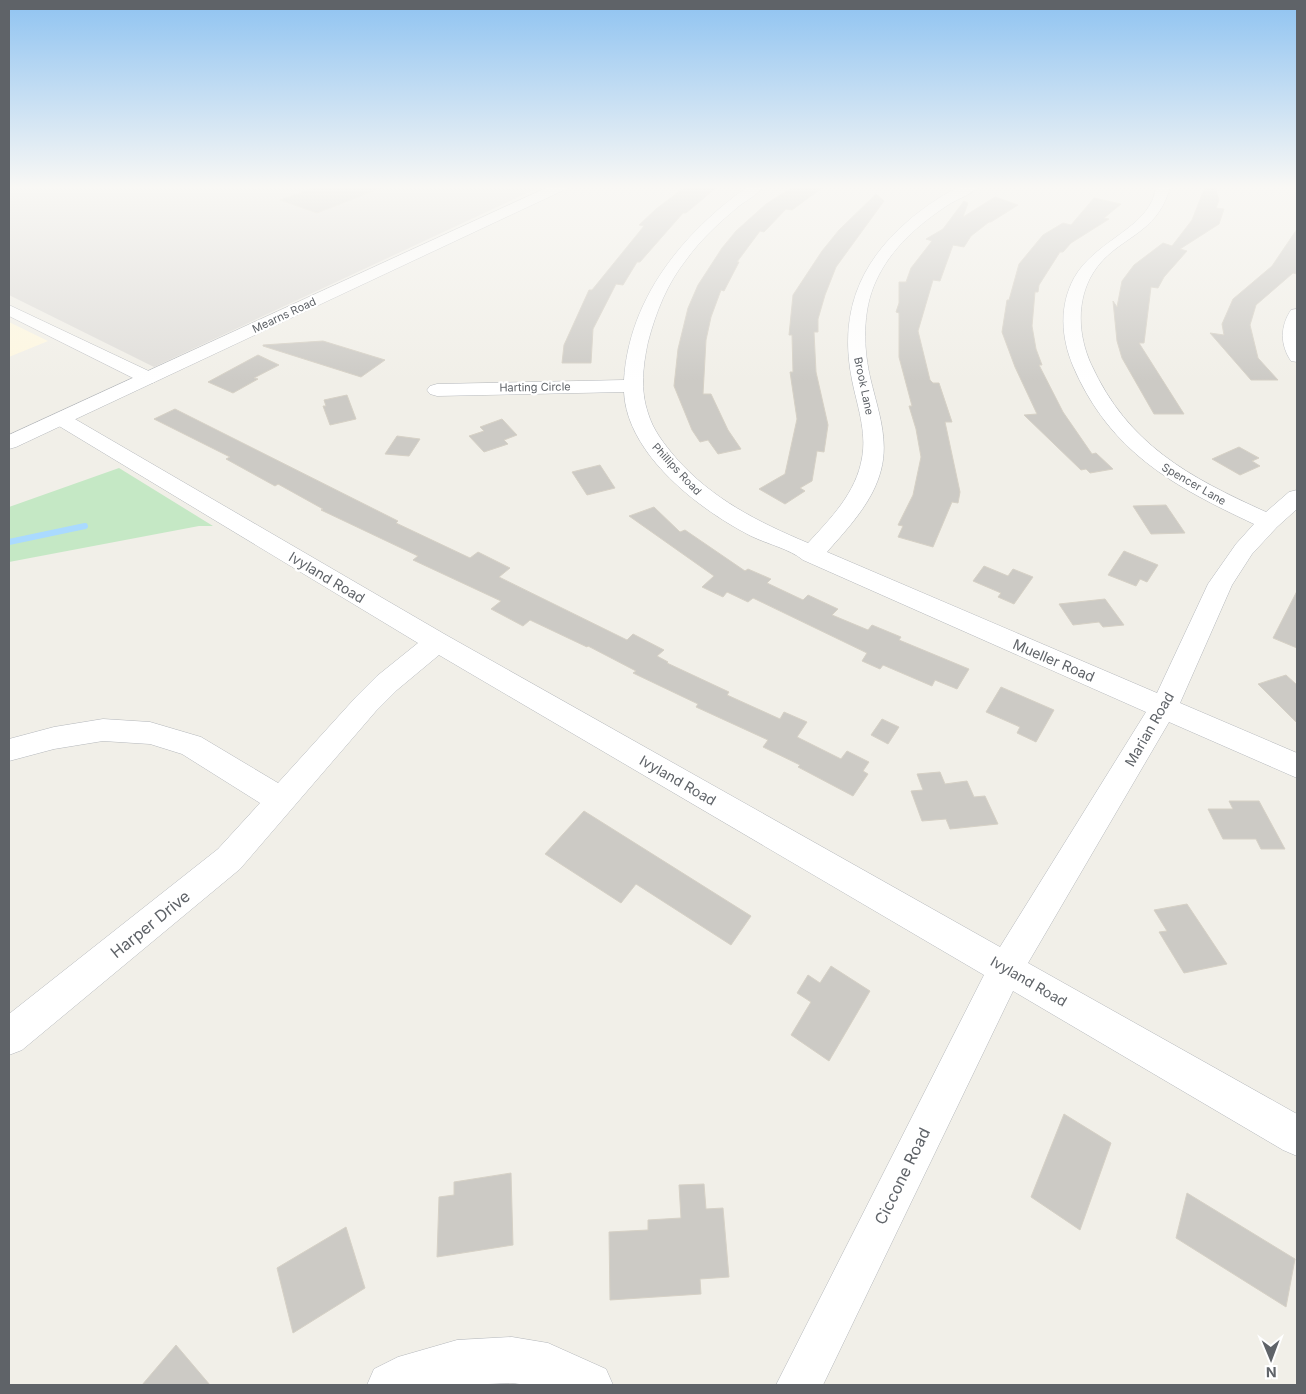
<svg xmlns="http://www.w3.org/2000/svg" width="1306" height="1394" font-family="Inter,sans-serif">
  <style>
    .commercial { fill: #fef7e0 }
    .industrial { fill: #e0deda }
    .green { fill: #c5e8c5 }
    .lines { fill: none; stroke-linecap: round; stroke-linejoin: round }
    .stream { stroke: #aadaff; stroke-width: 6 }
    .building { fill: #cccac5; stroke: #d6d1c6 }
    .minor-casing { stroke: #b5b8bc; stroke-width: 1 }
    .tertiary-casing { stroke: #b5b8bc; stroke-width: 1 }
    .minor { fill: #fff; fill-rule: evenodd }
    .tertiary { fill: #fff; fill-rule: evenodd }
    .labels { text-anchor: middle; dominant-baseline: central; stroke-width: 4.5; stroke-linejoin: round; paint-order: stroke }
    .far-street-label { font-size: 11px; fill: #5f6368; stroke: #fff }
    .street-label { font-size: 14px; fill: #5f6368; stroke: #fff }
    .near-street-label { font-size: 16px; fill: #5f6368; stroke: #fff }
  </style>
  <rect width="100%" height="100%" fill="#f1efe8"/>
  <path class="commercial" d="M9,322l39,19 -39,16z"/>
  <path class="industrial" d="M9,187h531l-386,180 -145,-72z"/>
  <path class="green" d="M119,468l94,58h-14l-190,36v-55z"/>
  <g class="lines">
    <path class="stream" d="M9,542l76,-16"/>
  </g>
  <g class="building">
    <path d="M317,187h64v1l-64,25 -37,-13z"/>
    <path d="M685,187h32l-31,26h-3l-43,49h-3l-14,23 -7,-1 -23,45 -2,34h-29l2,-18 25,-55h3l52,-64 -5,-1 17,-16z"/>
    <path d="M793,187h30l-31,23 -6,-1 -22,23 -4,-1 -23,31h2l-15,29 -3,-1 -10,27 -5,23 -3,54h8l17,36 13,19 -23,5 -10,-14 -8,2 -8,-12 -18,-44 4,-37 10,-41 10,-23 24,-37 14,-17 30,-27z"/>
    <path d="M1205,187h10l4,13 -3,8 8,1 -5,15 -39,25 7,2 -23,26 -6,11 -7,-1 -7,56h-5l45,71h-30l-32,-56 -5,-17 -4,-40 4,6 5,-26 12,-16 29,-22 9,3 20,-26z"/>
    <path d="M876,194l8,7 -48,66 -11,28 -7,24v13h-4l2,40 12,53 -4,27 -7,-1 -5,30 -12,7 5,3 -20,13 -26,-15 26,-15 12,-55 -7,-47h3l-1,-37h-3l4,-40 29,-44 17,-21z"/>
    <path d="M995,197l23,8 -27,17h-2l-18,14 -7,11 -11,-2 -13,36 -7,-1 -15,51 12,49 3,3h6l13,39h-7l15,70 -2,11 -6,-1 -19,45 -35,-10 5,-11 -5,-1 15,-30 8,-38 -5,-28 -7,-23h3l-13,-49v-44l-3,-1 3,-9v-21h7l5,-14 21,-27 -6,-2 17,-10 21,-28 4,2 -5,14z"/>
    <path d="M1094,198l27,6 -17,14 5,1 -38,24 -8,9h-3l-21,33 -1,7h-3l-3,34 4,23 6,16h-3l24,47 29,42 4,-1 17,16 -23,4 -4,-4 -5,1 -57,-55 13,-1 -22,-47 -13,-35 5,-32h2l10,-36 24,-29 20,-12 8,2z"/>
    <path d="M1297,229v45l-4,-1 -37,32 -6,20 8,33 20,22h-27l-41,-47 14,2 -2,-11 11,-25 39,-33z"/>
    <path d="M323,341l62,19 -24,17 -98,-31v-1z"/>
    <path d="M258,355l21,10 -25,13 4,1 -25,14 -25,-11z"/>
    <path d="M347,395l9,24 -26,6 -7,-19h3l-2,-6z"/>
    <path d="M175,409l223,112 -2,2 74,35 8,-6 32,16 -11,9 128,63 6,-6 31,16 -7,6 11,6 -1,1 62,29 -2,3 53,24 4,-7 23,10 -10,15 44,22 6,-8 22,11 -6,9 5,3 -15,22 -55,-29 2,-2 -37,-18 5,-7 -72,-33 2,-3 -65,-31 3,-2 -48,-25 -1,1 -57,-27 -7,6 -32,-17 10,-8 -88,-41 5,-4 -97,-46 2,-1 -45,-25 -3,2 -49,-27 4,-2 -76,-38z"/>
    <path d="M502,419l15,16 -13,5 4,4 -24,8 -15,-16 15,-5 -4,-4z"/>
    <path d="M397,436l23,3 -11,17 -24,-2z"/>
    <path d="M1239,447l20,11 -7,3 8,5 -20,9 -28,-16z"/>
    <path d="M600,465l15,23 -28,7 -15,-23z"/>
    <path d="M1166,505l19,28 -34,1 -18,-28z"/>
    <path d="M654,507l26,25 5,-2 60,41 3,-2 23,10 -4,4 36,17 5,-5 30,14 -6,6 36,15 4,-5 29,12 -2,3 70,29 -12,20 -22,-9 -3,6 -49,-21 -3,4 -18,-8 5,-8 -114,-55 -5,4 -21,-10 -4,5 -21,-10 12,-11 -85,-60z"/>
    <path d="M1124,551l34,14 -11,17 -7,-3 -4,7 -28,-11z"/>
    <path d="M984,566l24,10 5,-7 20,8 -19,27 -16,-7 3,-4 -28,-12z"/>
    <path d="M1297,591v57l-24,-10z"/>
    <path d="M1105,599l19,26 -21,2 -4,-5 -26,3 -14,-21z"/>
    <path d="M1286,675l11,10v38l-39,-39z"/>
    <path d="M1001,687l53,23 -18,32 -19,-9 3,-6 -34,-15z"/>
    <path d="M882,719l17,8 -11,17 -17,-9z"/>
    <path d="M940,772l5,12 22,-3 7,16 11,-1 13,28 -48,5 -4,-10 -24,2 -11,-30 12,-1 -6,-16z"/>
    <path d="M1229,801h30l26,48h-24l-5,-10h-33l-15,-30h25z"/>
    <path d="M584,811l167,105 -20,29 -95,-61 -15,19 -76,-49z"/>
    <path d="M1187,904l40,60 -43,9 -25,-41 8,-1 -13,-21z"/>
    <path d="M831,966l39,25 -41,70 -38,-26 20,-33 -14,-9 11,-18 12,8z"/>
    <path d="M1064,1114l47,29 -31,87 -49,-33z"/>
    <path d="M511,1173l2,72 -76,12 2,-60 15,-2v-13z"/>
    <path d="M704,1184l2,25 17,-1 6,69 -29,2 1,15 -91,6 -1,-68 39,-2v-10l33,-2 -2,-33z"/>
    <path d="M1187,1193l108,66 -9,48 -110,-69z"/>
    <path d="M346,1227l19,61 -72,45 -16,-65z"/>
    <path d="M176,1345l34,40h-68z"/>
  </g>
  <g class="lines">
    <g class="minor-casing">
      <g id="minor">
        <path d="M747,187h16c-6,8 -16,13 -24,19 -19,16 -38,33 -53,54 -19,24 -30,52 -38,82 -5,23 -8,48 0,71 5,17 16,31 28,45 36,41 82,64 132,85 23,-25 48,-50 54,-85 5,-26 -5,-53 -10,-78 -13,-65 6,-116 56,-159 10,-9 41,-32 54,-34 4,-1 10,0 15,0 -6,8 -20,12 -29,18 -29,19 -57,43 -72,76 -14,30 -13,68 -5,100 7,29 18,59 10,89 -8,32 -33,58 -54,82l330,141 51,-109 28,-40 18,-20c-81,-38 -144,-72 -181,-158 -12,-29 -14,-60 1,-88 19,-34 64,-47 78,-77 2,-4 3,-10 4,-14h14c-13,50 -54,49 -77,86 -17,28 -15,62 -2,91 37,81 98,113 175,148l23,-20 8,-2v19l-20,18 -25,27 -20,31 -52,118 117,50v25l-128,-56 -141,241 269,151v42l-14,-6 -270,-159 -190,394h-47l208,-410 -545,-320 -42,35 -21,21 -136,158 -218,181 -13,5v-41l209,-165 42,-46 -78,-49 -32,-10 -47,-3 -49,8 -45,12v-22l45,-12 49,-8 47,3 51,15 77,46 78,-86 21,-21 41,-33 -364,-220 -3,-4 3,-4 7,-2 7,2 378,220 554,312 146,-235 -343,-152c-13,-11 -36,-16 -52,-24 -51,-26 -124,-81 -127,-144l-187,4 -7,-2 -3,-4 3,-4 7,-2 187,-4c5,-82 59,-147 123,-193z"/>
        <path d="M9,305l146,69 2,4 -2,4 -7,2 -7,-2 -132,-66z"/>
        <path d="M1297,309v53l-6,-1c-11,-16 -11,-35 0,-51z"/>
        <path d="M512,1337l36,6 58,26 7,16h-86l-15,-2 -46,2h-99l7,-16 24,-12 59,-17z"/>
      </g>
    </g>
    <g class="tertiary-casing">
      <path id="tertiary" d="M548,187h18l-2,3 -548,257 -7,2v-14z"/>
    </g>
    <use href="#minor" class="minor"/>
    <use href="#tertiary" class="tertiary"/>
  </g>
  <linearGradient id="sky" x2="0" y2="1"><stop stop-color="#8fc3f1"/><stop offset="0.49" stop-color="#f9f8f5"/><stop offset="1" stop-color="#f9f8f5" stop-opacity="0"/></linearGradient>
  <rect width="1306" height="382" fill="url(#sky)"/>
  <g class="labels">
    <g class="far-street-label">
      <text transform="translate(284 315) rotate(-25)">Mearns Road</text>
      <text transform="translate(864 386) rotate(78)">Brook Lane</text>
      <text transform="translate(535 387) rotate(-1)">Harting Circle</text>
      <text transform="translate(677 469) rotate(47)">Phillips Road</text>
      <text transform="translate(1194 484) rotate(30)">Spencer Lane</text>
    </g>
    <g class="street-label">
      <text transform="translate(327 577) rotate(31)">Ivyland Road</text>
      <text transform="translate(1054 660) rotate(23)">Mueller Road</text>
      <text transform="translate(1149 729) rotate(-60)">Marian Road</text>
      <text transform="translate(678 780) rotate(30)">Ivyland Road</text>
      <text transform="translate(1029 981) rotate(30)">Ivyland Road</text>
    </g>
    <g class="near-street-label">
      <text transform="translate(150 924) rotate(-39)">Harper Drive</text>
      <text transform="translate(902 1176) rotate(-64)">Ciccone Road</text>
    </g>
  </g>
  <rect width="1306" height="1394" fill="none" stroke="#5f6368" stroke-width="20"/>
  <g transform="translate(1271 1359) rotate(179)" stroke="#ffffff" stroke-width="4" paint-order="stroke">
  <path d="M0-4L9 19L0 12L-9 19Z" fill="#5f6368"/>
  <text y="-8" font-size="14" font-weight="bold" text-anchor="middle" fill="#5f6368">N</text>
  </g>
</svg>
